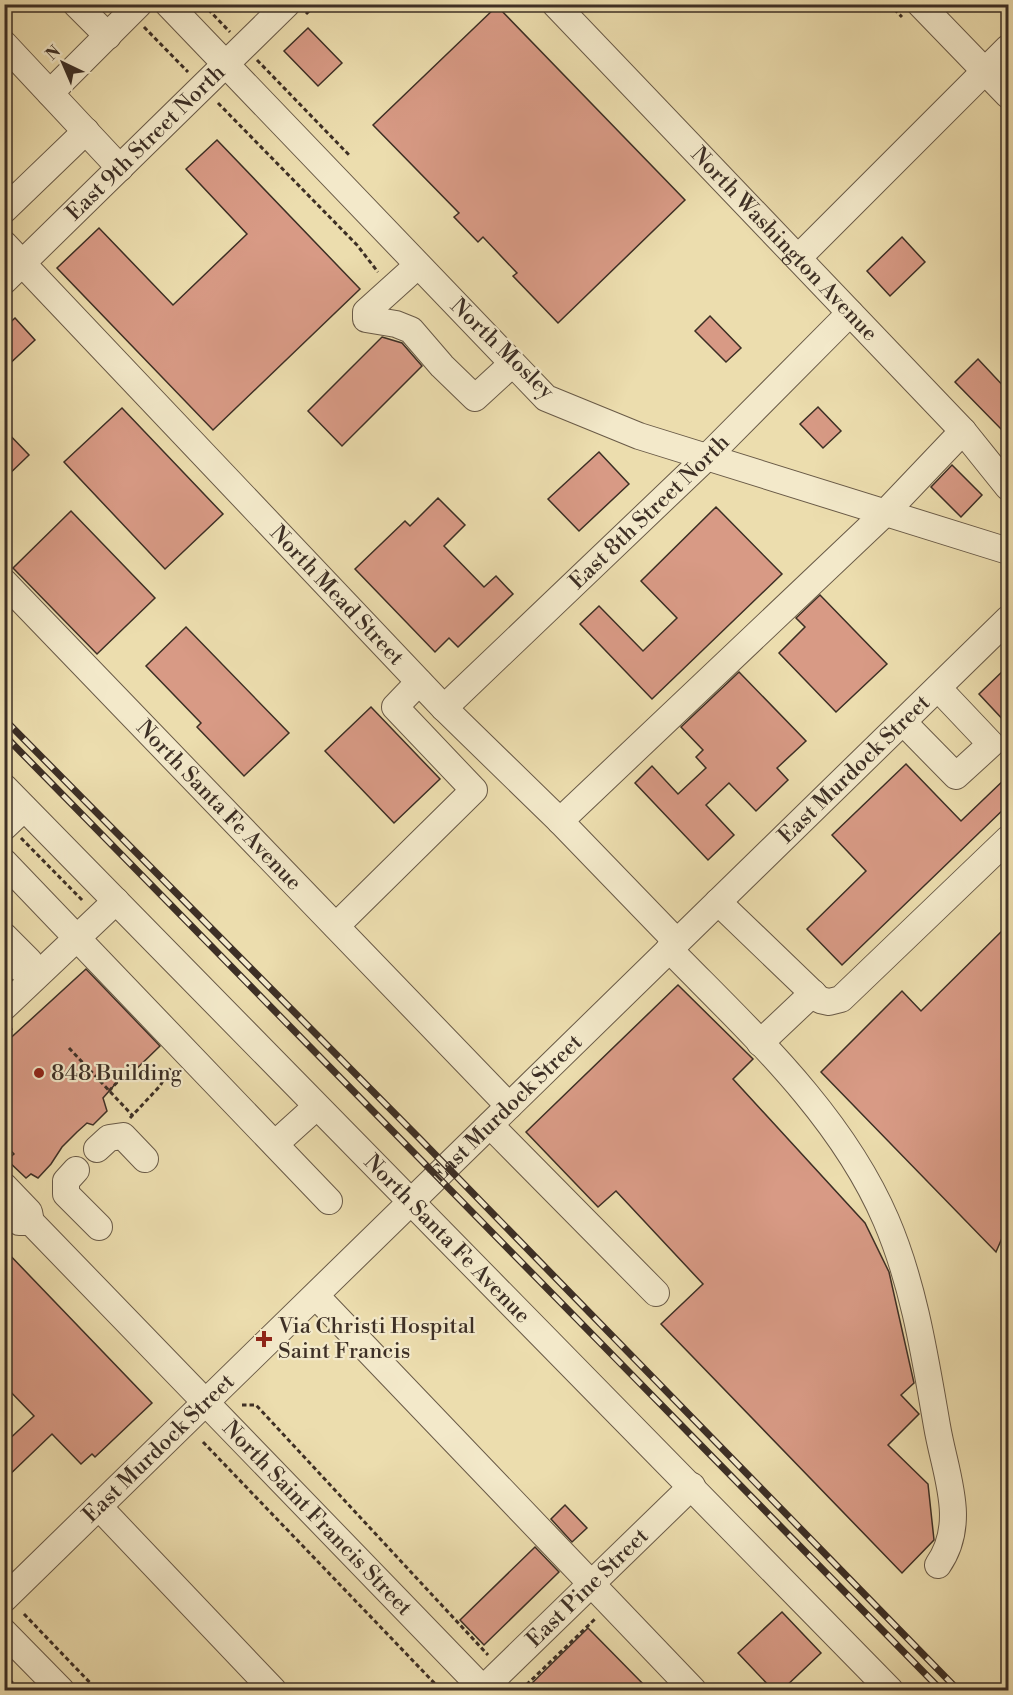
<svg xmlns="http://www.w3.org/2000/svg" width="1013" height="1695" font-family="'Libre Bodoni',serif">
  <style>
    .building { fill: #d89a85; stroke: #3d2f25; stroke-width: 1.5 }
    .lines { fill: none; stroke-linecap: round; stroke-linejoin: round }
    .minor-casing { stroke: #695a47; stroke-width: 28 }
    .path { stroke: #3d2f25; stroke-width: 3; stroke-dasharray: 4.5 3; stroke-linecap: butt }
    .minor { stroke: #f3e9ca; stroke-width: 26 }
    .rail-casing { stroke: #3d2f25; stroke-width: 7 }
    .rail { stroke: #f3e9ca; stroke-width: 4.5; stroke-dasharray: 14; stroke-linecap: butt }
    .poi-dot { fill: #8f2418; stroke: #f3e9ca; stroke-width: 2 }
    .labels { text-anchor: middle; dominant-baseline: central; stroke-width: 4.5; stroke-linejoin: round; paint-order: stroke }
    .street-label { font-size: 22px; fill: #3d2f25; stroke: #f3e9ca }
    .poi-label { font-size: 22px; fill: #3d2f25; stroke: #f3e9ca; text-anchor: start }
  </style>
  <rect width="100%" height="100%" fill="#ecddae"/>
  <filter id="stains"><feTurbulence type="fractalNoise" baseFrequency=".00333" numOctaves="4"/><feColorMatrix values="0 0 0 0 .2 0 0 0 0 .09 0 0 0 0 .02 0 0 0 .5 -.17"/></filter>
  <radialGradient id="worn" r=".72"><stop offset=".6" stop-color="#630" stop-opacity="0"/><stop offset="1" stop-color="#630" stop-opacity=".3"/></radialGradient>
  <g class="building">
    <path d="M497,6l188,194 -127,123 -45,-47 4,-3 -34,-36 -5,5 -24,-25 5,-4 -86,-88z"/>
    <path d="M308,28l34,35 -24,23 -34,-35z"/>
    <path d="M217,140l143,149 -147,141 -156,-162 42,-40 74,77 74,-71 -61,-65z"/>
    <path d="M902,237l23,25 -35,34 -23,-25z"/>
    <path d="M710,316l31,32 -15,14 -31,-31z"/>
    <path d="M15,318l20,22 -31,29v-41z"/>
    <path d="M382,337l20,6 20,23 -80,80 -34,-35z"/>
    <path d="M978,359l30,32v30l-7,8 -46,-47z"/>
    <path d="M818,407l23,24 -18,17 -23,-24z"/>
    <path d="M122,408l101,106 -58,55 -101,-107z"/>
    <path d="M4,429l25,26 -25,24z"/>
    <path d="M599,452l30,32 -50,47 -31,-32z"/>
    <path d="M952,465l30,30 -21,22 -30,-30z"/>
    <path d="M438,498l27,27 -21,21 40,41 12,-11 17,18 -55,53 -9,-9 -14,14 -80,-83 50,-48 5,5z"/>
    <path d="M716,507l66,67 -130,125 -72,-75 19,-18 44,45 34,-33 -36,-37z"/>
    <path d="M71,511l84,87 -58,56 -84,-86z"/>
    <path d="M820,595l67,69 -51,48 -57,-59 26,-26 -9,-9z"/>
    <path d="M186,627l103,106 -45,43 -47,-49 4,-4 -55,-57z"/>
    <path d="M1008,666v59l-29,-31z"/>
    <path d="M739,672l67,69 -29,27 11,12 -32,31 -27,-28 -23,22 28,30 -26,25 -73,-77 17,-17 26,28 28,-26 -10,-11 7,-7 -22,-23z"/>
    <path d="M371,707l69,72 -46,44 -69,-72z"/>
    <path d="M906,764l55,57 47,-45v29l-166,160 -35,-36 59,-58 -34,-36z"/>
    <path d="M1008,925v299l-12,28 -175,-180 81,-81 19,20z"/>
    <path d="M86,969l74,77 -29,28 -5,-2 -23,26 4,13 -14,14 -6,-2 -10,9 -15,15 -11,17 -13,14 -7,-4 -5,4 -19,-18 7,-6 -10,-10v-100z"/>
    <path d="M678,985l75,74 -20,20 132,144 24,49 25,111 -13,12 18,19 -31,31 40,39 6,56 -32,33 -241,-249 42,-40 -87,-93 -18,16 -72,-75z"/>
    <path d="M4,1249l148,154 -57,54 -3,-3 -11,10 -29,-30 -48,46v-36l30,-28 -30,-31z"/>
    <path d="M565,1505l22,23 -15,14 -21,-23z"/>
    <path d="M535,1547l24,25 -75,73 -24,-25z"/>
    <path d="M782,1612l39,41 -39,37h-9l-35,-37z"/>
    <path d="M588,1628l61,62h-52l-6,-5 -6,5h-60z"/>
  </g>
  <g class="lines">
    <g class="minor-casing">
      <g id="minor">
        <path d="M76,4l32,32"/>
        <path d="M168,4l378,394 93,38 369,115"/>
        <path id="s1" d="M555,4l408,427 45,56"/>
        <path d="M920,4l88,91"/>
        <path d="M4,44l116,124"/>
        <path d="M50,93l89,-89"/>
        <path d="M4,210l82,-79"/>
        <path id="s2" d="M4,244l440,464 116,113 117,121"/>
        <path d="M798,258l210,-210"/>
        <path d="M417,266l-51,46v7l30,5 15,6 31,36 33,32 37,-34"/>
        <path id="s3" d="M4,281l283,-277"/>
        <path id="s4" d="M4,582l505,524"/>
        <path id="s5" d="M444,708l263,-251 143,-144"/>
        <path d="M903,722l53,54 35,-32 -53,-56"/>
        <path id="s6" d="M4,787l886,903"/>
        <path d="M560,821l325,-308 78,-82"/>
        <path d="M4,827l20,-19"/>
        <path d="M4,862l325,339"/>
        <path d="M718,902l102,98 9,2 12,-3 167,-160"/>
        <path d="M336,926l138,-136 -79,-83 24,-25"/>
        <path d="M4,936l25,25v4l-8,4 -17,-16"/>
        <path d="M669,949c80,82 171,164 217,271 28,65 39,137 51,206 8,48 31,96 1,139"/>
        <path d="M4,1007l112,-106"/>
        <path d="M760,1043l53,-50"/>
        <path d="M490,1125l166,168"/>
        <path d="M275,1144l41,-37"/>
        <path d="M97,1149l12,-11 14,-2 22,23"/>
        <path d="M76,1170l-10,11v13l33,33"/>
        <path id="s7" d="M4,1186l25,26 2,10 453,468"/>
        <path d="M4,1212l15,10h12"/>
        <path d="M316,1296l377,394"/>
        <path d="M99,1507l174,183"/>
        <path id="s8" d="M4,1599l1004,-980"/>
        <path d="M4,1632l57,58"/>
        <path id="s9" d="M482,1690l210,-204"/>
      </g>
    </g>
    <g class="path">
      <path d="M203,4l27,28"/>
      <path d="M889,4l13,13"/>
      <path d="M306,14l10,-10"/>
      <path d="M144,27l44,45"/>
      <path d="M257,60l93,96"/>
      <path d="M218,103l139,142 21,27"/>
      <path d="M21,838l63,64"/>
      <path d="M4,1035l8,-7"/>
      <path d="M69,1048l64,68"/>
      <path d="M109,1091l12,-13"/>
      <path d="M130,1118l30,-32 11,-19"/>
      <path d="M242,1405h14l232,250"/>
      <path d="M203,1442l238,248"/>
      <path d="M24,1614l73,76"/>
      <path d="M4,1675l16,15"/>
      <path d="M521,1690l74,-71"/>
    </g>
    <use href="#minor" class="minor"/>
    <g class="rail-casing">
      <g id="rail">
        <path d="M4,719l416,420 538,551"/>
        <path d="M4,735l937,955"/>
      </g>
    </g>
    <use href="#rail" class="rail"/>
  </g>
  <g class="poi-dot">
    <circle cx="39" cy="1073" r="6"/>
    <path d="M261 1330h6v6h6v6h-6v6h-6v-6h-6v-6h6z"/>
  </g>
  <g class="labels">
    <g class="street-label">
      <text stroke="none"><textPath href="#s3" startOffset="198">East 9th Street North</textPath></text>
      <text stroke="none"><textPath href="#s1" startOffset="332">North Washington Avenue</textPath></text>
      <text transform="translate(502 349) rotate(44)">North Mosley</text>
      <text stroke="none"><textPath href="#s5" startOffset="284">East 8th Street North</textPath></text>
      <text stroke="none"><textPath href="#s2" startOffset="484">North Mead Street</textPath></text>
      <text stroke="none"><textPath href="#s8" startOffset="1188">East Murdock Street</textPath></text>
      <text stroke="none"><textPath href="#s4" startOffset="310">North Santa Fe Avenue</textPath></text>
      <text stroke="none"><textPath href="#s8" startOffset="702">East Murdock Street</textPath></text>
      <text stroke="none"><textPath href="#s6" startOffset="633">North Santa Fe Avenue</textPath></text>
      <text stroke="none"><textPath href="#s8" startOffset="216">East Murdock Street</textPath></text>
      <text stroke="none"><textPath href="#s7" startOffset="458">North Saint Francis Street</textPath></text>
      <text stroke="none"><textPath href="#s9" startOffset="147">East Pine Street</textPath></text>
    </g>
    <g class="poi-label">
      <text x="51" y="1073">848 Building</text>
      <text x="278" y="1326">Via Christi Hospital<tspan x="278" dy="25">Saint Francis</tspan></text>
    </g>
  </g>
  <rect width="1013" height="1695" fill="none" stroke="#ecddae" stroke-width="24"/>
  <rect x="6" y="6" width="1001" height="1683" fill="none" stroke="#3d2f25" stroke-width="3"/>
  <rect x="12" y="12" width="989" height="1671" fill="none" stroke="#3d2f25" stroke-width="1.5"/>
  <g transform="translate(63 63) rotate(316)" stroke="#f3e9ca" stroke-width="4.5" paint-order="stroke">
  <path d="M0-4.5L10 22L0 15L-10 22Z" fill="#3d2f25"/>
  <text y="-9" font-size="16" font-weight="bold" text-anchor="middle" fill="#3d2f25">N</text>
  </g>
  <rect width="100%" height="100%" filter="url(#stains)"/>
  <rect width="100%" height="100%" fill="url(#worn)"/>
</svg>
